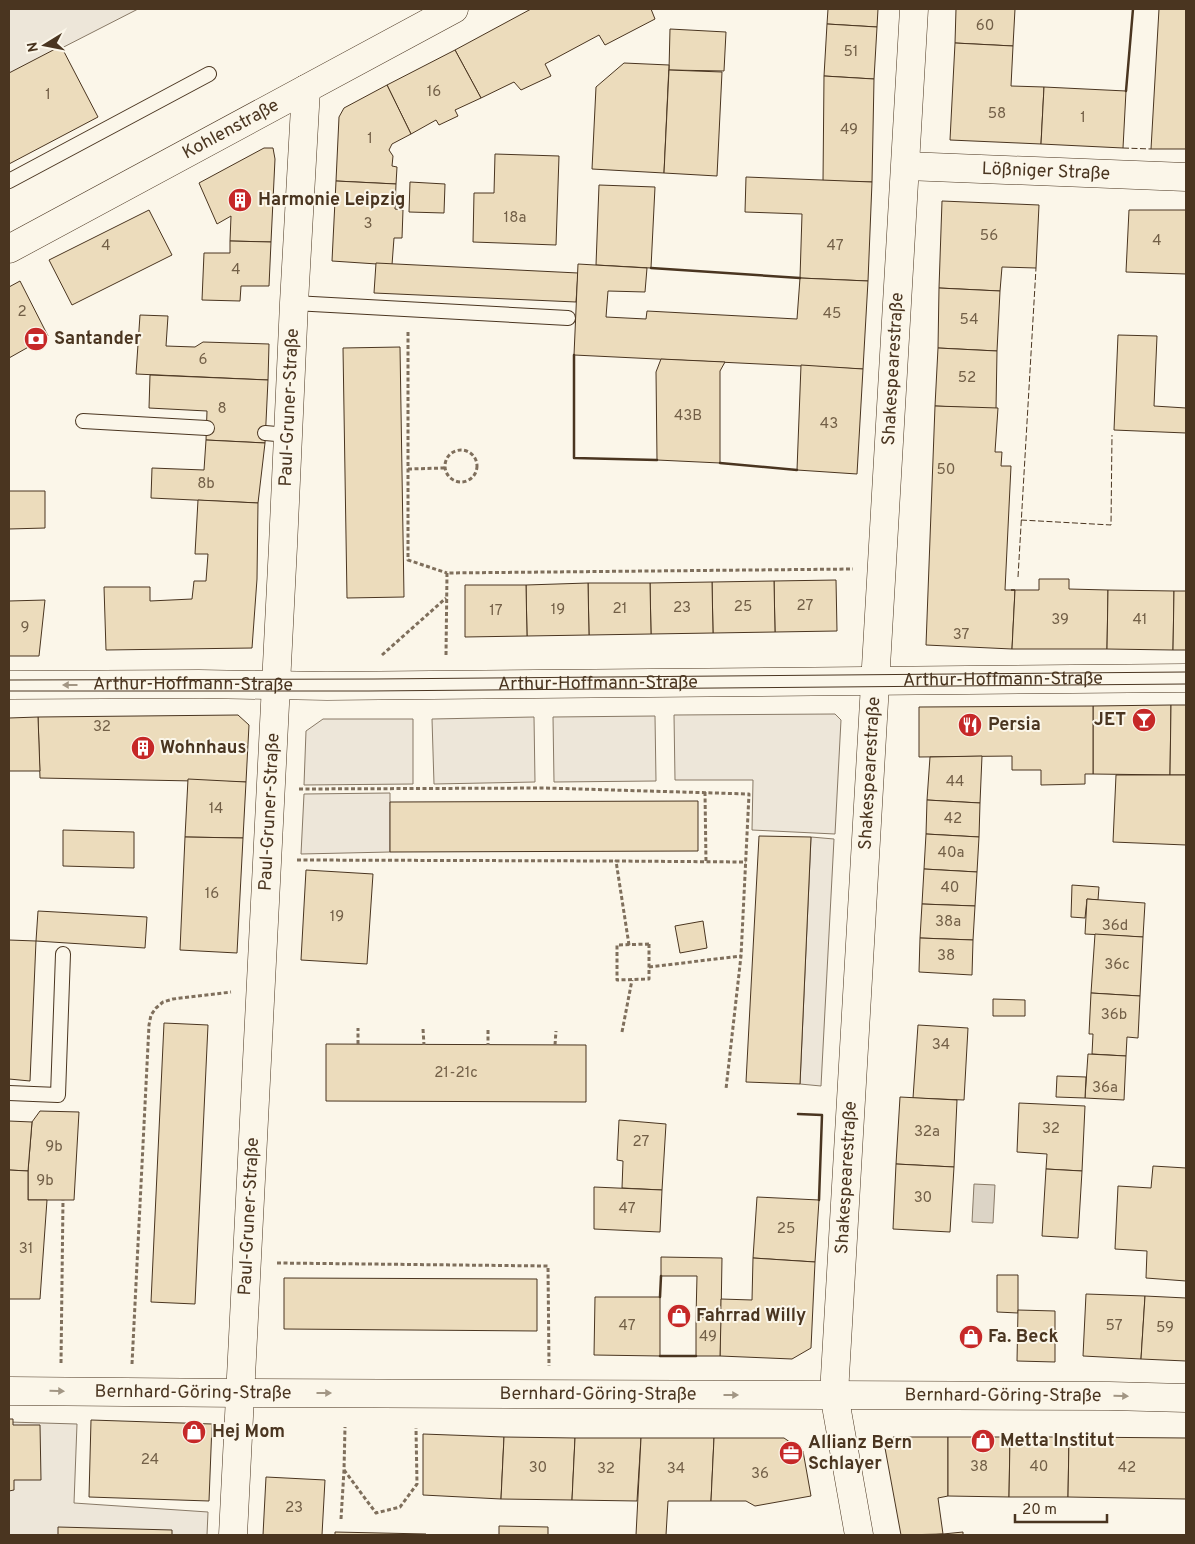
<svg xmlns="http://www.w3.org/2000/svg" width="1195" height="1544" font-family="Overpass,sans-serif">
  <style>
    .green { fill: #ede6d9; stroke: #887966 }
    .water { fill: #dcd4c6; stroke: #887966 }
    .building { fill: #ecdcbc; stroke: #4a3520 }
    .lines { fill: none; stroke-linecap: round; stroke-linejoin: round }
    .lane-casing { stroke: #4a3520; stroke-width: 16 }
    .street-casing { stroke: #4a3520; stroke-width: 29 }
    .secondary-casing { stroke: #4a3520; stroke-width: 29 }
    .path { stroke: #7f6f5c; stroke-width: 3; stroke-dasharray: 4 2.5; stroke-linecap: butt }
    .lane { stroke: #fbf6e9; stroke-width: 14 }
    .street { stroke: #fbf6e9; stroke-width: 28 }
    .secondary { stroke: #fbf6e9; stroke-width: 28 }
    .tram { stroke: #4a3520; stroke-width: 1 }
    .fence { stroke: #4a3520; stroke-width: 1; stroke-dasharray: 6 2.5; stroke-linecap: butt }
    .wall { stroke: #4a3520; stroke-width: 2.5 }
    .oneway { fill: #a29684 }
    .labels { text-anchor: middle; dominant-baseline: central; stroke-width: 4; stroke-linejoin: round; paint-order: stroke }
    .number-label { font-size: 15px; fill: #725f47 }
    .street-label { font-size: 18px; fill: #4a3520; stroke: #fbf6e9 }
    .poi-label { font-size: 18px; font-weight: bold; fill: #4a3520; stroke: #fbf6e9; text-anchor: start }
  </style>
  <rect width="100%" height="100%" fill="#fbf6e9"/>
  <g class="green">
    <path d="M9,9h129l-129,66z"/>
    <path d="M835,714l6,6 -6,114 -83,-4 1,-50h-78l-1,-65z"/>
    <path d="M655,716l1,65 -102,1 -1,-65z"/>
    <path d="M534,717l1,65 -101,2 -2,-65z"/>
    <path d="M323,719h90v65l-109,1 2,-54z"/>
    <path d="M390,793v59l-89,2 3,-60z"/>
    <path d="M811,837l23,2 -13,247 -21,-2z"/>
    <path d="M9,1422l68,2 -3,79 134,9 -1,23h-198z"/>
  </g>
  <path class="water" d="M974,1184l21,1 -2,38 -21,-1z"/>
  <g class="building">
    <path d="M531,9h120l4,10 -50,26 -6,-10 -54,29 6,12 -30,14 -7,-8 -33,16 -26,-48z"/>
    <path d="M828,9h50l-1,18 -50,-3z"/>
    <path d="M956,9h59l-2,37 -58,-3z"/>
    <path d="M1159,9h27v140h-35z"/>
    <path d="M827,24l50,3 -3,52 -50,-3z"/>
    <path d="M670,29l56,3 -2,39 -55,-1z"/>
    <path d="M955,43l58,3 -2,40 33,1 -3,57 -91,-4z"/>
    <path d="M61,46l37,71 -89,47v-91z"/>
    <path d="M455,50l26,48 -26,12 3,6 -19,9 -3,-5 -25,14 -24,-49z"/>
    <path d="M624,63l45,2 -5,108 -72,-4 4,-82z"/>
    <path d="M669,70l53,2 -5,104 -53,-3z"/>
    <path d="M824,76l50,3 -2,103 -49,-1z"/>
    <path d="M387,85l24,49 -19,10 -3,6 4,6 -1,10 5,1 -1,17 -60,-3 3,-64 5,-9z"/>
    <path d="M1044,87l82,4 -3,57 -82,-4z"/>
    <path d="M264,148h9l2,11 -4,83 -41,-1 1,-25 -14,8 -18,-41z"/>
    <path d="M495,154l64,2 -3,89 -83,-3 1,-49h20z"/>
    <path d="M746,177l126,5 -4,99 -68,-3 2,-64 -57,-2z"/>
    <path d="M336,181l60,3 -1,25 8,1 -1,28h-8l-2,27 -60,-4z"/>
    <path d="M410,182l35,2 -1,29 -35,-1z"/>
    <path d="M599,185l56,2 -4,81 -55,-3z"/>
    <path d="M942,201l97,4 -3,63 -34,-1 -2,24 -61,-3z"/>
    <path d="M149,210l23,45 -100,50 -23,-45z"/>
    <path d="M1129,210h57v64l-60,-2z"/>
    <path d="M230,241l41,1 -2,44h-28l-1,15 -38,-1 2,-47h26z"/>
    <path d="M376,263l202,10 -2,29 -202,-9z"/>
    <path d="M578,264l69,4 -2,24 -37,-1 -2,26 40,2 1,-8 150,8 3,-41 68,3 -5,88 -289,-14z"/>
    <path d="M20,281l28,55 -39,22v-71z"/>
    <path d="M939,288l61,3 -3,60 -59,-3z"/>
    <path d="M140,315l28,1 -2,30 29,1 8,-5 66,2 -1,36 -132,-6z"/>
    <path d="M1118,335l39,1 -3,70 32,2v25l-72,-3z"/>
    <path d="M400,347l4,250 -57,1 -4,-250z"/>
    <path d="M938,348l59,3 -1,58 -61,-3z"/>
    <path d="M661,359l64,3 -5,9v92l-63,-3 -1,-88z"/>
    <path d="M801,365l62,4 -6,105 -60,-4z"/>
    <path d="M150,375l118,5 -3,63 -59,-3 1,-29 -58,-3z"/>
    <path d="M935,406l63,2 -3,44h7l-1,14h10l-6,124h10l-3,59 -86,-4z"/>
    <path d="M206,440l59,3 -7,60 -107,-5 1,-30 52,2z"/>
    <path d="M9,491h36v37l-36,1z"/>
    <path d="M198,500l60,3 -1,76 -5,69 -146,2 -2,-63h46v14l42,-2 2,-18h12l2,-27h-13z"/>
    <path d="M1039,579h30v10l39,1 -1,59h-95l3,-59h-4h28z"/>
    <path d="M836,580l1,51 -62,1 -1,-51z"/>
    <path d="M774,581l1,51 -62,1 -1,-51z"/>
    <path d="M712,582l1,51 -62,1 -1,-51z"/>
    <path d="M588,583h62l1,51 -62,1z"/>
    <path d="M588,583l1,52 -62,1 -1,-51z"/>
    <path d="M465,585h61l1,51 -62,1z"/>
    <path d="M1108,590l66,1 -1,59 -66,-1z"/>
    <path d="M1174,591h12v59h-13z"/>
    <path d="M45,600l-6,56h-30v-55z"/>
    <path d="M1171,705l-1,70 -77,-1v-68z"/>
    <path d="M1171,705h15v70h-16z"/>
    <path d="M1093,706v68h-8v10l-44,1v-15h-29v-14l-93,1v-50z"/>
    <path d="M238,715l11,10 -3,57 -206,-4 -2,-61z"/>
    <path d="M38,717l2,54h-31v-53z"/>
    <path d="M982,756l-2,47 -53,-3 3,-43z"/>
    <path d="M1116,775h70v70l-73,-3z"/>
    <path d="M188,779l58,3 -3,56 -58,-1z"/>
    <path d="M927,800l53,3 -1,34 -53,-3z"/>
    <path d="M698,801v50l-308,1v-50z"/>
    <path d="M63,830l71,2v36l-71,-2z"/>
    <path d="M926,834l53,3 -2,35 -53,-3z"/>
    <path d="M759,836l52,1 -11,247 -54,-2z"/>
    <path d="M185,837l58,1 -6,115 -57,-3z"/>
    <path d="M924,869l53,3 -2,34 -53,-2z"/>
    <path d="M306,870l67,4 -6,90 -66,-4z"/>
    <path d="M1072,885l27,2 -1,13 -11,-1 -2,19 -14,-1z"/>
    <path d="M1087,899l58,4 -2,34 -58,-3z"/>
    <path d="M922,904l53,2 -2,34 -53,-2z"/>
    <path d="M38,911l109,6 -2,31 -109,-7z"/>
    <path d="M703,921l4,27 -27,5 -5,-27z"/>
    <path d="M1095,934l48,3 -3,59 -49,-3z"/>
    <path d="M920,938l53,2 -1,35 -53,-3z"/>
    <path d="M9,940l27,1 -6,140 -21,-2z"/>
    <path d="M1091,993l49,3 -2,42 -11,-1 -1,19 -34,-2 1,-20h-4z"/>
    <path d="M993,999l32,1v16h-32z"/>
    <path d="M164,1023l44,2 -13,279 -44,-2z"/>
    <path d="M918,1025l50,3 -4,72 -51,-2z"/>
    <path d="M326,1044l260,1v57l-260,-1z"/>
    <path d="M1088,1054l38,2 -2,44 -39,-2z"/>
    <path d="M1057,1076l29,1 -1,21 -29,-1z"/>
    <path d="M900,1097l57,3 -3,67 -58,-3z"/>
    <path d="M1019,1103l66,3 -3,65 -36,-2 1,-15 -30,-2z"/>
    <path d="M40,1111l39,1 -5,88h-46v-29l4,-49z"/>
    <path d="M619,1120l47,4 -4,66 -40,-2 1,-27 -6,-1z"/>
    <path d="M9,1121l23,1 -4,49 -19,-1z"/>
    <path d="M896,1164l58,3 -4,65 -57,-3z"/>
    <path d="M1153,1166l33,2v113l-40,-3 1,-27 -32,-2 3,-63 33,2z"/>
    <path d="M1046,1169l36,2 -4,67 -36,-2z"/>
    <path d="M9,1170l19,1v29h19l-7,99h-31z"/>
    <path d="M594,1187l68,3 -2,42 -66,-3z"/>
    <path d="M757,1197l62,3 -4,62 -62,-4z"/>
    <path d="M661,1257l61,1 -1,60 -25,-1 1,-41h-36z"/>
    <path d="M753,1258l62,4 -4,86 -19,11 -72,-3 1,-57 31,1z"/>
    <path d="M997,1275h21v38l-21,-1z"/>
    <path d="M284,1278l253,1v52l-253,-2z"/>
    <path d="M1086,1294l59,2 -4,63 -58,-3z"/>
    <path d="M1145,1296l41,2v63l-45,-2z"/>
    <path d="M595,1297h65v59l-66,-1z"/>
    <path d="M1018,1310l37,1v51l-38,-1z"/>
    <path d="M696,1317l25,1 -1,38h-24z"/>
    <path d="M9,1419h4v6h27l1,55h-27v10l-5,1z"/>
    <path d="M91,1420l121,4 -3,77 -120,-4z"/>
    <path d="M423,1434l81,3 -3,62 -78,-4z"/>
    <path d="M504,1437l71,1 -3,62 -71,-1z"/>
    <path d="M893,1437h55v59l-10,2 5,36 -42,1 -16,-87z"/>
    <path d="M948,1437h62l-1,60 -61,-1z"/>
    <path d="M1010,1437h59l-1,60h-59z"/>
    <path d="M1069,1437l117,1v61l-118,-2z"/>
    <path d="M575,1438h66l-4,63 -65,-1z"/>
    <path d="M641,1438h73l-3,63h-43l-2,34h-30z"/>
    <path d="M714,1438h70l19,13 8,45 -56,10 -9,-5h-35z"/>
    <path d="M266,1477l59,3 -3,55h-59z"/>
    <path d="M499,1526l49,1v8h-49z"/>
    <path d="M58,1527l114,3v5h-114z"/>
    <path d="M335,1532l91,2v1h-91z"/>
    <path d="M963,1532v3h-34l14,-1z"/>
  </g>
  <g class="lines">
    <g class="lane-casing">
      <g id="lane">
        <path d="M9,181l200,-107"/>
        <path d="M294,303l274,15"/>
        <path d="M83,421l124,7"/>
        <path d="M265,433l23,2"/>
        <path d="M9,1093l49,2 5,-141"/>
      </g>
    </g>
    <g class="street-casing">
      <g id="street">
        <path id="s1" d="M906,166l280,11"/>
        <path id="s2" d="M9,249l445,-240"/>
        <path id="s3" d="M233,1535l50,-989 11,-243 12,-214"/>
        <path id="s4" d="M859,1535l-25,-141 80,-1385"/>
      </g>
    </g>
    <g class="secondary-casing">
      <g id="secondary">
        <path id="s5" d="M9,685l190,-1 128,2 859,-8"/>
        <path id="s6" d="M9,1391l231,2 869,3 77,2"/>
      </g>
    </g>
    <g class="path">
      <path d="M408,332v228l39,13"/>
      <circle cx="461" cy="466" r="16"/>
      <path d="M408,469l37,-1"/>
      <path d="M382,655l64,-57"/>
      <path d="M446,655l1,-82 406,-4"/>
      <path d="M299,789l246,-1 204,6 -8,162 -15,133"/>
      <path d="M705,792l1,70"/>
      <path d="M297,860l319,1"/>
      <path d="M649,944v35l-32,1v-35z"/>
      <path d="M629,945l-13,-84 130,1"/>
      <path d="M649,967l92,-11"/>
      <path d="M423,1029l1,16"/>
      <path d="M488,1030v15"/>
      <path d="M622,1032l10,-52"/>
      <path d="M358,1044v-16"/>
      <path d="M555,1045l1,-14"/>
      <path d="M277,1263l271,3 1,100"/>
      <path d="M61,1363l2,-163"/>
      <path d="M132,1364l17,-339 2,-10 5,-7 7,-6 10,-3 58,-7"/>
      <path d="M344,1470l32,43 24,-6 17,-23 -1,-56"/>
      <path d="M341,1519l3,-49 1,-43"/>
    </g>
    <use href="#lane" class="lane"/>
    <use href="#street" class="street"/>
    <use href="#secondary" class="secondary"/>
    <g class="tram">
      <path d="M9,680l365,-1 812,-7"/>
      <path d="M9,691h360l817,-7"/>
    </g>
    <g class="fence">
      <path d="M1123,148l28,1"/>
      <path d="M1021,520l90,5 1,-90"/>
      <path d="M1018,577l18,-309"/>
    </g>
    <g class="wall">
      <path d="M1126,91l7,-82"/>
      <path d="M651,268l149,10"/>
      <path d="M574,355v103l83,2"/>
      <path d="M720,463l77,7"/>
      <path d="M798,1114l24,1 -3,85"/>
      <path d="M660,1297l1,-21"/>
      <path d="M660,1356h36"/>
    </g>
  </g>
  <defs><path id="oneway-solid" d="M-6-.8H1V-3.2L6.5 0L1 3.2V.8H-6Z" transform="scale(1.25)"/></defs>
  <g class="oneway">
    <use href="#oneway-solid" transform="translate(70 685) rotate(-180)"/>
    <use href="#oneway-solid" transform="translate(57 1391) rotate(1)"/>
    <use href="#oneway-solid" transform="translate(324 1393)"/>
    <use href="#oneway-solid" transform="translate(731 1395)"/>
    <use href="#oneway-solid" transform="translate(1121 1396) rotate(2)"/>
  </g>
  <defs>
    <g id="building-disc" transform="scale(1.25)"><circle r="9.5" fill="#c62828" stroke="#fbf6e9"/><path d="M-4-6H4V6H1V3H-1V6H-4ZM-2.5-4.3h1.7v1.8h-1.7ZM.8-4.3h1.7v1.8H.8ZM-2.5-1h1.7V.8h-1.7ZM.8-1h1.7V.8H.8Z" fill="#fff"/></g>
    <g id="bank-disc" transform="scale(1.25)"><circle r="9.5" fill="#c62828" stroke="#fbf6e9"/><path d="M-6-4H6V4H-6ZM0-2.3a2.3 2.3 0 1 0 0 4.6a2.3 2.3 0 1 0 0-4.6Z" fill="#fff"/></g>
    <g id="bar-disc" transform="scale(1.25)"><circle r="9.5" fill="#c62828" stroke="#fbf6e9"/><path d="M-6-5H6L.8 .8V4.5H3.5V6h-7V4.5H-.8V.8Z" fill="#fff"/></g>
    <g id="restaurant-disc" transform="scale(1.25)"><circle r="9.5" fill="#c62828" stroke="#fbf6e9"/><path d="M-5-6h1v4h1v-4h1v4h1v-4h1v5L-1.5 .5V6h-2V.5L-5-1ZM5-6V6H3V1.5H1.5Q1.5-4 5-6Z" fill="#fff"/></g>
    <g id="shop-disc" transform="scale(1.25)"><circle r="9.5" fill="#c62828" stroke="#fbf6e9"/><path d="M-5-2.5h2.3a2.7 3.5 0 0 1 5.4 0H5L5.5 6h-11ZM-1.5-2.5h3a1.5 2.3 0 0 0-3 0Z" fill="#fff"/></g>
    <g id="office-disc" transform="scale(1.25)"><circle r="9.5" fill="#c62828" stroke="#fbf6e9"/><path d="M-6-3h4V-5.5h4V-3h4V5H-6ZM-1-4.5V-3h2v-1.5ZM-6 0V1H6V0Z" fill="#fff"/></g>
  </defs>
  <g fill-rule="evenodd">
    <use href="#building-disc" x="240" y="200"/>
    <use href="#bank-disc" x="36" y="339"/>
    <use href="#bar-disc" x="1144" y="720"/>
    <use href="#restaurant-disc" x="970" y="725"/>
    <use href="#building-disc" x="143" y="748"/>
    <use href="#shop-disc" x="679" y="1316"/>
    <use href="#shop-disc" x="971" y="1337"/>
    <use href="#shop-disc" x="194" y="1432"/>
    <use href="#shop-disc" x="983" y="1441"/>
    <use href="#office-disc" x="791" y="1453"/>
  </g>
  <g class="labels">
    <g class="number-label">
      <text x="985" y="26">60</text>
      <text x="851" y="52">51</text>
      <text x="434" y="92">16</text>
      <text x="48" y="95">1</text>
      <text x="997" y="114">58</text>
      <text x="1083" y="118">1</text>
      <text x="849" y="130">49</text>
      <text x="370" y="139">1</text>
      <text x="515" y="218">18a</text>
      <text x="368" y="224">3</text>
      <text x="989" y="236">56</text>
      <text x="1157" y="241">4</text>
      <text x="106" y="246">4</text>
      <text x="835" y="246">47</text>
      <text x="236" y="270">4</text>
      <text x="22" y="312">2</text>
      <text x="832" y="314">45</text>
      <text x="969" y="320">54</text>
      <text x="203" y="360">6</text>
      <text x="967" y="378">52</text>
      <text x="222" y="409">8</text>
      <text x="688" y="416">43B</text>
      <text x="829" y="424">43</text>
      <text x="946" y="470">50</text>
      <text x="206" y="484">8b</text>
      <text x="805" y="606">27</text>
      <text x="743" y="607">25</text>
      <text x="682" y="608">23</text>
      <text x="620" y="609">21</text>
      <text x="558" y="610">19</text>
      <text x="496" y="611">17</text>
      <text x="1060" y="620">39</text>
      <text x="1140" y="620">41</text>
      <text x="25" y="628">9</text>
      <text x="961" y="635">37</text>
      <text x="102" y="727">32</text>
      <text x="955" y="782">44</text>
      <text x="216" y="809">14</text>
      <text x="953" y="819">42</text>
      <text x="951" y="853">40a</text>
      <text x="950" y="888">40</text>
      <text x="212" y="894">16</text>
      <text x="337" y="917">19</text>
      <text x="948" y="922">38a</text>
      <text x="1115" y="926">36d</text>
      <text x="946" y="956">38</text>
      <text x="1117" y="965">36c</text>
      <text x="1114" y="1015">36b</text>
      <text x="941" y="1045">34</text>
      <text x="456" y="1073">21-21c</text>
      <text x="1105" y="1088">36a</text>
      <text x="1051" y="1129">32</text>
      <text x="927" y="1132">32a</text>
      <text x="641" y="1142">27</text>
      <text x="54" y="1147">9b</text>
      <text x="45" y="1181">9b</text>
      <text x="923" y="1198">30</text>
      <text x="627" y="1209">47</text>
      <text x="786" y="1229">25</text>
      <text x="26" y="1249">31</text>
      <text x="627" y="1326">47</text>
      <text x="1114" y="1326">57</text>
      <text x="1165" y="1328">59</text>
      <text x="708" y="1337">49</text>
      <text x="150" y="1460">24</text>
      <text x="979" y="1467">38</text>
      <text x="1039" y="1467">40</text>
      <text x="538" y="1468">30</text>
      <text x="1127" y="1468">42</text>
      <text x="606" y="1469">32</text>
      <text x="676" y="1469">34</text>
      <text x="760" y="1474">36</text>
      <text x="294" y="1508">23</text>
    </g>
    <g class="street-label">
      <text stroke="none"><textPath href="#s2" startOffset="252">Kohlenstraße</textPath></text>
      <text stroke="none"><textPath href="#s1" startOffset="140">Lößniger Straße</textPath></text>
      <text stroke="none"><textPath href="#s4" startOffset="1170">Shakespearestraße</textPath></text>
      <text stroke="none"><textPath href="#s3" startOffset="1129">Paul-Gruner-Straße</textPath></text>
      <text stroke="none"><textPath href="#s5" startOffset="994">Arthur-Hoffmann-Straße</textPath></text>
      <text stroke="none"><textPath href="#s5" startOffset="589">Arthur-Hoffmann-Straße</textPath></text>
      <text stroke="none"><textPath href="#s5" startOffset="184">Arthur-Hoffmann-Straße</textPath></text>
      <text stroke="none"><textPath href="#s4" startOffset="765">Shakespearestraße</textPath></text>
      <text stroke="none"><textPath href="#s3" startOffset="724">Paul-Gruner-Straße</textPath></text>
      <text stroke="none"><textPath href="#s4" startOffset="360">Shakespearestraße</textPath></text>
      <text stroke="none"><textPath href="#s3" startOffset="319">Paul-Gruner-Straße</textPath></text>
      <text stroke="none"><textPath href="#s6" startOffset="184">Bernhard-Göring-Straße</textPath></text>
      <text stroke="none"><textPath href="#s6" startOffset="589">Bernhard-Göring-Straße</textPath></text>
      <text stroke="none"><textPath href="#s6" startOffset="994">Bernhard-Göring-Straße</textPath></text>
    </g>
    <g class="poi-label">
      <text x="258" y="200">Harmonie Leipzig</text>
      <text x="54" y="339">Santander</text>
      <text x="1126" y="720" text-anchor="end">JET</text>
      <text x="988" y="725">Persia</text>
      <text x="160" y="748">Wohnhaus</text>
      <text x="696" y="1316">Fahrrad Willy</text>
      <text x="988" y="1337">Fa. Beck</text>
      <text x="212" y="1432">Hej Mom</text>
      <text x="1000" y="1441">Metta Institut</text>
      <text x="808" y="1443">Allianz Bern<tspan x="808" dy="21">Schlayer</tspan></text>
    </g>
  </g>
  <rect width="1195" height="1544" fill="none" stroke="#4a3520" stroke-width="20"/>
  <g transform="translate(45 45) rotate(260)" stroke="#fbf6e9" stroke-width="4" paint-order="stroke">
  <path d="M0-4L9 19L0 12L-9 19Z" fill="#4a3520"/>
  <text y="-8" font-size="14" font-weight="bold" text-anchor="middle" fill="#4a3520">N</text>
  </g>
  <path d="M1015 1514v8h92v-8" fill="none" stroke="#4a3520" stroke-width="2.5"/>
  <text x="1022" y="1514" font-size="15" fill="#4a3520" stroke="#fbf6e9" stroke-width="4" paint-order="stroke">20 m</text>
</svg>
